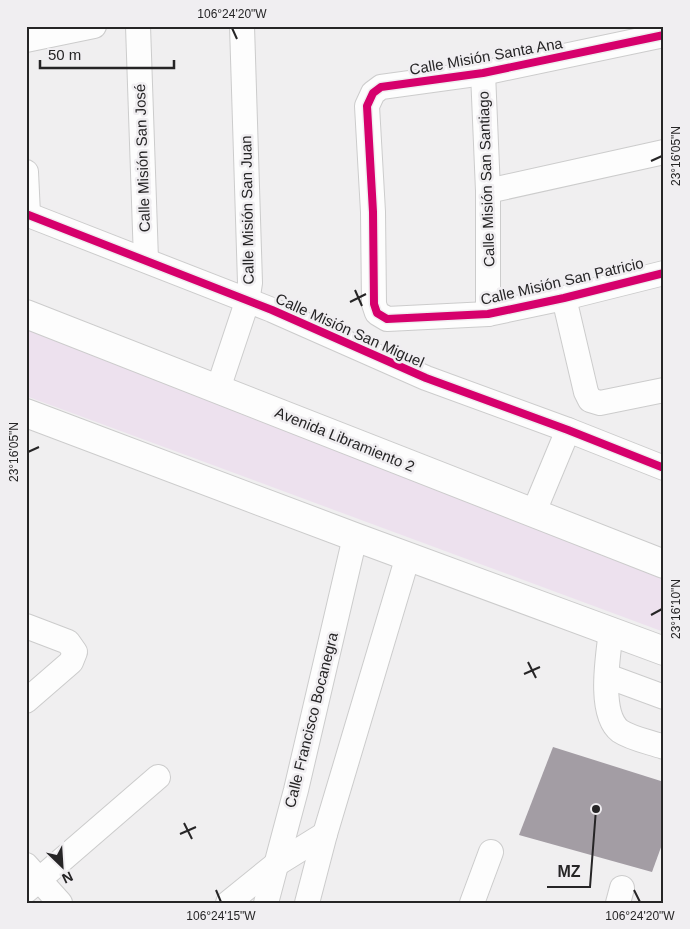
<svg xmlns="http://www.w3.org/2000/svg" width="690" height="929" font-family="Arial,sans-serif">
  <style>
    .green { fill: #ede1ee }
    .building { fill: #a39da4 }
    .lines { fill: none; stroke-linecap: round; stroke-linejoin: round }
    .minor-casing { stroke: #ccc; stroke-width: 26 }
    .major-casing { stroke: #ccc; stroke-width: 30 }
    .minor { stroke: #fdfdfd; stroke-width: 24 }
    .major { stroke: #fdfdfd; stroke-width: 28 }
    .cycleway-casing { stroke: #f0eef1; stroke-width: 11 }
    .cycleway { stroke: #d6006c; stroke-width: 8 }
    .ticks { fill: none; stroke: #262526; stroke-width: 2 }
    .labels { text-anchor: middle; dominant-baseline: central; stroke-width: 5; stroke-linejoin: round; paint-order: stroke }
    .street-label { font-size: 15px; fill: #262526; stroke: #f0eef1 }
    .leader { fill: none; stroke: #262526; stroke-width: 2 }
    .callout-dot { fill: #262526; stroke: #f0eef1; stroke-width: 2 }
    .callout-label { font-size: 16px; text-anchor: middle; font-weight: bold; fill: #262526; stroke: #f0eef1; stroke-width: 5; stroke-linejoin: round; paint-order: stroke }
    .neatline { fill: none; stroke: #262526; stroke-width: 2 }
    .ticks-label { font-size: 12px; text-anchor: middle; fill: #262526 }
  </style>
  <rect width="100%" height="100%" fill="#f0eff0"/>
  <path class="green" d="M26,327l638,241v64l-638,-236z"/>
  <path class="building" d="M553,747l111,35v57l-12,33 -133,-37z"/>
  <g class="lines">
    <g class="minor-casing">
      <g id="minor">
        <path d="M138,26l8,234"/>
        <path d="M664,35l-181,38 -102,14 -8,6 -6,13 6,106 1,92 3,9 10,6 101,-5 76,-16 100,-25"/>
        <path d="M26,40l68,-14"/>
        <path d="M483,73l5,118v123"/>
        <path d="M26,172l2,42"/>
        <path d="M488,191l176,-39"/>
        <path d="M26,214l246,96 154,68 142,52 96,38"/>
        <path d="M564,298l22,94 4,8 10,3 64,-13"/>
        <path d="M218,389l29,-87 3,-19 -8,-257"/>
        <path d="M533,514l35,-84"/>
        <path d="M26,626l42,16 7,10 -4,10 -45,39"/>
        <path d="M611,631c-3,25 -13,83 9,100 12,8 30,11 44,16"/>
        <path d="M607,676l57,21"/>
        <path d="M26,865l34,38"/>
        <path d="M26,891l132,-114"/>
        <path d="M228,903l47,-38 50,-31"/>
        <path d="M266,903l30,-113 59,-253"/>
        <path d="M307,903l18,-69 83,-278"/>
        <path d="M472,903l19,-51"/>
        <path d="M618,903l4,-15"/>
      </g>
    </g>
    <g class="major-casing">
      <g id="major">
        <path d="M26,314l638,250"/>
        <path d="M26,413l329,124 309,114"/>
      </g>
    </g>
    <use href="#minor" class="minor"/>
    <use href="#major" class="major"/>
    <g class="cycleway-casing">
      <g id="cycleway">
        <path d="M664,35l-181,38 -102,14 -8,6 -6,13 6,106 1,92 3,9 10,6 101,-5 76,-16 100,-25"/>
        <path d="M26,214l246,96 154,68 142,52 96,38"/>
      </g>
    </g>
    <use href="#cycleway" class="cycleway"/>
  </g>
  <path class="ticks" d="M232,28l5,11M651,161l11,-5M355,290l7,16M350,302l16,-8M28,452l11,-5M651,615l11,-6M528,662l8,16M524,674l16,-7M184,823l8,16M180,834l16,-7M216,890l5,12M634,890l6,12"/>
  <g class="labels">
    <g class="street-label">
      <text transform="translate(486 56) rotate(-10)">Calle Misión Santa Ana</text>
      <text transform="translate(142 158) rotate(-92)">Calle Misión San José</text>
      <text transform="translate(486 179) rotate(-92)">Calle Misión San Santiago</text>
      <text transform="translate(247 210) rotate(-91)">Calle Misión San Juan</text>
      <text transform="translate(562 281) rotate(-13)">Calle Misión San Patricio</text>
      <text transform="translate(350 330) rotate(24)">Calle Misión San Miguel</text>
      <text transform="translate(345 439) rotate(22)">Avenida Libramiento 2</text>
      <text transform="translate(311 720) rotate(-76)">Calle Francisco Bocanegra</text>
    </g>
  </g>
  <path class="leader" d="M596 809L590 887H547"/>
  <circle class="callout-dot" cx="596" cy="809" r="5"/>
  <g class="callout-label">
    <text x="569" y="877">MZ</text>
  </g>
  <rect width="690" height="929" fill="none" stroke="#f0eef1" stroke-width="55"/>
  <g transform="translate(62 866) rotate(155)" stroke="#f0eef1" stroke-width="4" paint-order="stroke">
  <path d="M0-4L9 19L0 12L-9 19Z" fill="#262526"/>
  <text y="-8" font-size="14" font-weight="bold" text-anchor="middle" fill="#262526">N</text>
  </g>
  <path d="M40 60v8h134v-8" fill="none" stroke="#262526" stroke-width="2.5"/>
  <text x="48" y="60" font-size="15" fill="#262526" stroke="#f0eef1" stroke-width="4" paint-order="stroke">50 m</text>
  <rect x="28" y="28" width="634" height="874" class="neatline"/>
  <g class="ticks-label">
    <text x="232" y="18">106°24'20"W</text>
    <text transform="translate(676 156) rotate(-90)" y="4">23°16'05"N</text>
    <text transform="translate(14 452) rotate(-90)" y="4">23°16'05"N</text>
    <text transform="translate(676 609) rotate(-90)" y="4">23°16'10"N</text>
    <text x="221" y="920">106°24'15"W</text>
    <text x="640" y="920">106°24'20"W</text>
  </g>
</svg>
